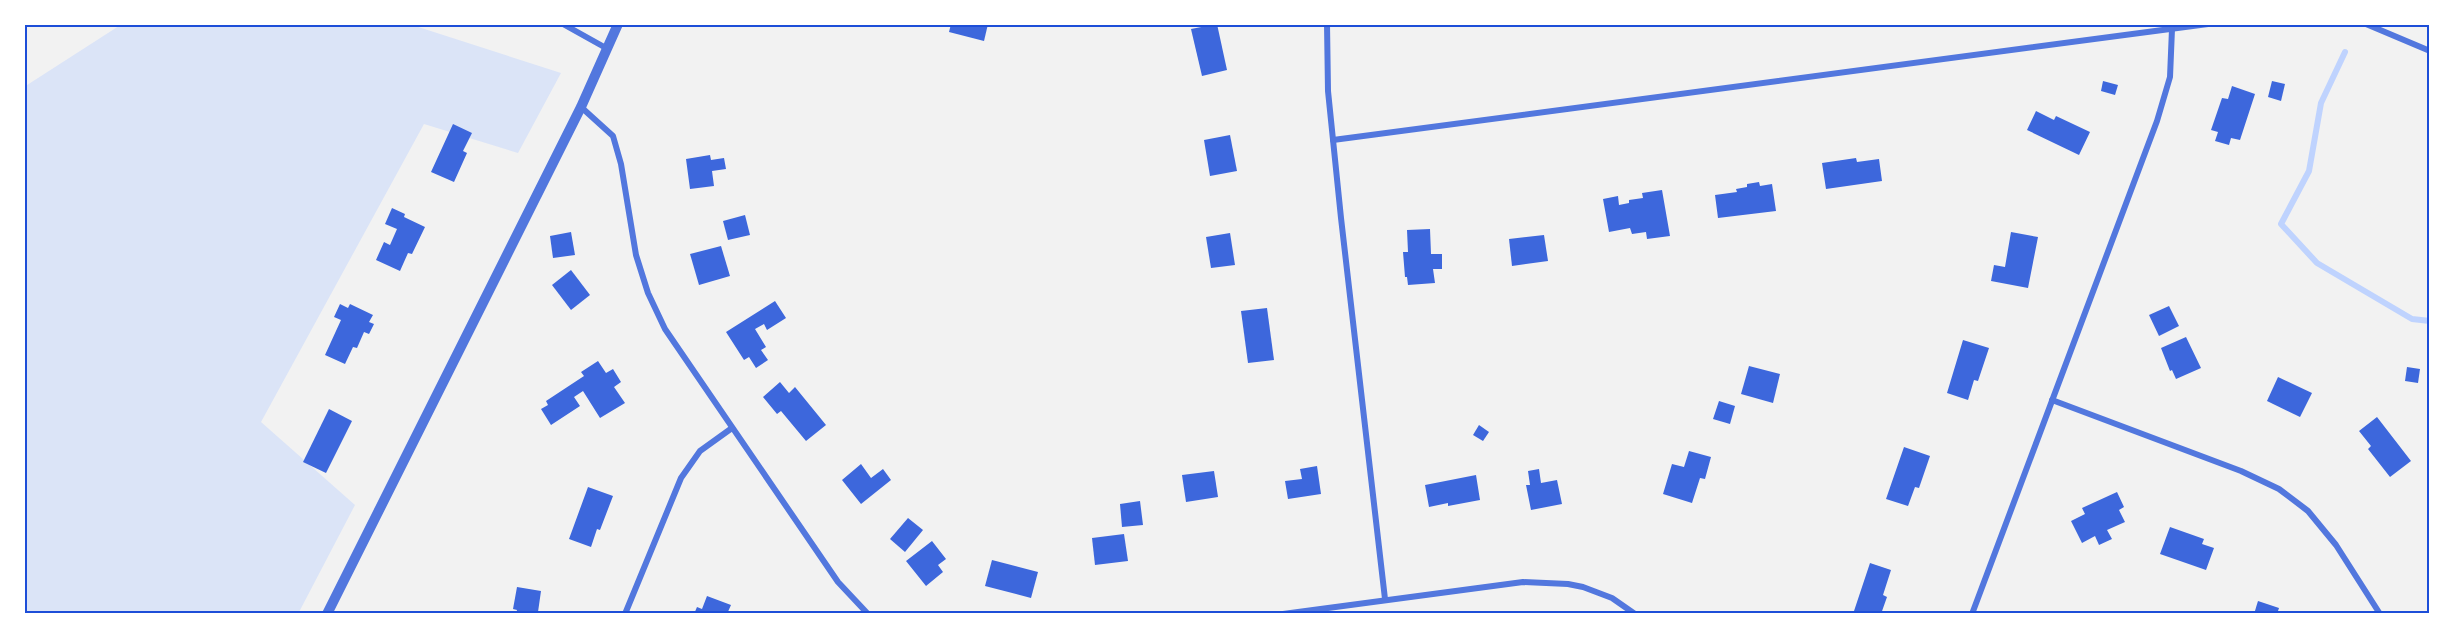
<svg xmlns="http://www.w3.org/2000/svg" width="2454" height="638" font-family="Literata,serif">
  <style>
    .green { fill: #dbe4f7 }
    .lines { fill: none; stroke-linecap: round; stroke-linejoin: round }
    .stream { stroke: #bfd3fe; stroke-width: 6 }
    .building { fill: #3d67dc }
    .minor { stroke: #5277de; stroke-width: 6 }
    .tertiary { stroke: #5277de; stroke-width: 10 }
    .neatline { fill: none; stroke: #1d4ed8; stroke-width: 2 }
  </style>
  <rect width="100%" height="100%" fill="#f2f2f2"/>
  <path class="green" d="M122,24h287l152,49 -43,80 -94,-29 -163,298 94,83 -57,109h-274v-527z"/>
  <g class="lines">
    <path class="stream" d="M2345,52l-24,51 -12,68 -28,53 36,39 95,56 18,2"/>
  </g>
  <g class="building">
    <path d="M951,24h37l-4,17 -35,-9z"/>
    <path d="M1217,24l10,46 -25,6 -11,-47z"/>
    <path d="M2103,81l15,4 -3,10 -14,-4z"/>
    <path d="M2272,81l13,3 -4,17 -13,-4z"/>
    <path d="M2232,86l23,8 -15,46 -9,-2 -2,7 -14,-4 3,-9 -7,-2 11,-32 6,1z"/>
    <path d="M2036,111l18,9 2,-4 34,16 -11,23 -52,-25z"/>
    <path d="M453,124l19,9 -9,18 4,2 -13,29 -23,-10z"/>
    <path d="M1230,135l7,36 -27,5 -6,-36z"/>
    <path d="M710,155l1,5 13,-2 2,11 -14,2 2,15 -24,3 -4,-30z"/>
    <path d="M1856,158l1,4 22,-3 3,22 -56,8 -4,-26z"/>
    <path d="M1759,182l1,4 12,-2 4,27 -58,7 -3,-23 22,-3 -1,-3 11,-2v-3z"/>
    <path d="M1662,190l8,46 -23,3 -1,-7 -14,2 -2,-6 -21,4 -6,-33 15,-3 1,9 10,-2v-3l14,-2 -1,-5z"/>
    <path d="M392,208l13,6 -1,3 21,10 -13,27 -4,-1 -8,18 -24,-11 8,-18 6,3 7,-16 -12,-5z"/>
    <path d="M745,215l5,20 -22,5 -5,-19z"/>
    <path d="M1430,229l1,25h11v15h-9l2,14 -27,2 -1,-8h-2l-2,-25h5l-1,-22z"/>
    <path d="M571,232l4,23 -22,3 -3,-22z"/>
    <path d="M2011,232l27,5 -10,51 -37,-7 3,-16 11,2z"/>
    <path d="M1230,233l5,32 -24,3 -5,-31z"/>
    <path d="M1544,235l4,26 -36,5 -3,-27z"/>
    <path d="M721,246l9,30 -31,9 -9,-31z"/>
    <path d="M571,270l19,25 -19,15 -19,-25z"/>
    <path d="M775,301l11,17 -19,12 -3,-6 -9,5 11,18 -5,3 7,10 -12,8 -7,-11 -5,3 -18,-28z"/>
    <path d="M340,304l8,4 2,-4 23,11 -4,7 5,2 -5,10 -5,-2 -7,16 -4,-1 -8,17 -20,-9 16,-35 -7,-3z"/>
    <path d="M2169,306l10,20 -20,10 -10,-21z"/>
    <path d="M1267,308l7,52 -26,3 -7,-52z"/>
    <path d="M2186,337l15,31 -25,11 -4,-9 -2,1 -9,-23z"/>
    <path d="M1963,340l26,8 -11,33 -4,-1 -6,20 -21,-7z"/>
    <path d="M598,361l8,12 7,-4 8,13 -7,5 11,16 -25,15 -17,-27 -9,6 6,9 -29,19 -10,-16 7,-4 -2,-4 38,-25 -3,-4z"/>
    <path d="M1749,366l31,8 -7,29 -32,-9z"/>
    <path d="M2407,367l13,2 -2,14 -13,-2z"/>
    <path d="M2278,377l34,16 -12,24 -33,-16z"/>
    <path d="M780,382l9,11 6,-6 31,38 -20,16 -25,-30 -4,3 -14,-17z"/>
    <path d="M1719,401l16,5 -5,18 -17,-5z"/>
    <path d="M329,409l23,12 -26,52 -23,-11z"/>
    <path d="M2377,417l34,44 -21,16 -22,-28 3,-3 -12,-15z"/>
    <path d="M1479,425l10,7 -6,9 -10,-6z"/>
    <path d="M1904,447l26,9 -11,32 -4,-1 -7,19 -22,-7z"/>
    <path d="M1689,451l22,6 -6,22 -5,-1 -8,25 -29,-9 9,-30 12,3z"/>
    <path d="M861,464l10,14 12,-9 8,11 -30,24 -19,-24z"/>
    <path d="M1317,466l4,28 -33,5 -3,-18 17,-2 -2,-10z"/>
    <path d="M1539,469l2,14 16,-3 5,24 -31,6 -5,-25h4l-2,-14z"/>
    <path d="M1214,471l4,26 -32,5 -4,-27z"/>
    <path d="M1476,475l4,25 -32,6v-3l-19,4 -4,-22z"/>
    <path d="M588,487l25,9 -13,34 -3,-1 -6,18 -22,-8z"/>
    <path d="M2117,492l7,15 -5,3 6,12 -18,8 5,9 -13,6 -4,-9 -13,7 -11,-22 14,-7 -3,-6z"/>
    <path d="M1140,501l3,24 -21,2 -2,-23z"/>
    <path d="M908,518l15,12 -18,22 -15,-13z"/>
    <path d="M2170,527l34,12 -2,5 12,4 -8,22 -46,-16z"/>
    <path d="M1124,534l4,27 -33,4 -3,-27z"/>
    <path d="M932,541l14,18 -8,6 5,7 -17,14 -20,-25z"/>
    <path d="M992,560l46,12 -7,26 -46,-12z"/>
    <path d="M1870,563l21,7 -8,25 4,2 -6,17h-28z"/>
    <path d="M517,587l24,4 -3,21 7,2h-29l1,-4 -4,-1z"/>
    <path d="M707,596l24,9 -4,9h-33l3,-7 5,2z"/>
    <path d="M2258,601l21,7 -2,6h-23z"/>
  </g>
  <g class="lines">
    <g class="minor">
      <path d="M563,24l43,24"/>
      <path d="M1327,24l1,67 13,127 44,381"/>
      <path d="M2366,24l64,27"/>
      <path d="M581,107l32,29 8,28 15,91 12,38 17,36 173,253 30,32"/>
      <path d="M1333,140l875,-116"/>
      <path d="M2052,400l189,71 38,18 29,22 28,34 44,69"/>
      <path d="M625,614l56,-136 19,-27 32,-23"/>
      <path d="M1283,614l240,-32 45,2 15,3 29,11 23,16"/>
      <path d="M1972,614l185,-493 13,-44 2,-48"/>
    </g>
    <path class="tertiary" d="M327,614l254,-507 37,-83"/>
  </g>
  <rect width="2454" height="638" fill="none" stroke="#ffffff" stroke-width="51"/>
  <rect x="26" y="26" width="2402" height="586" class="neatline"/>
</svg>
